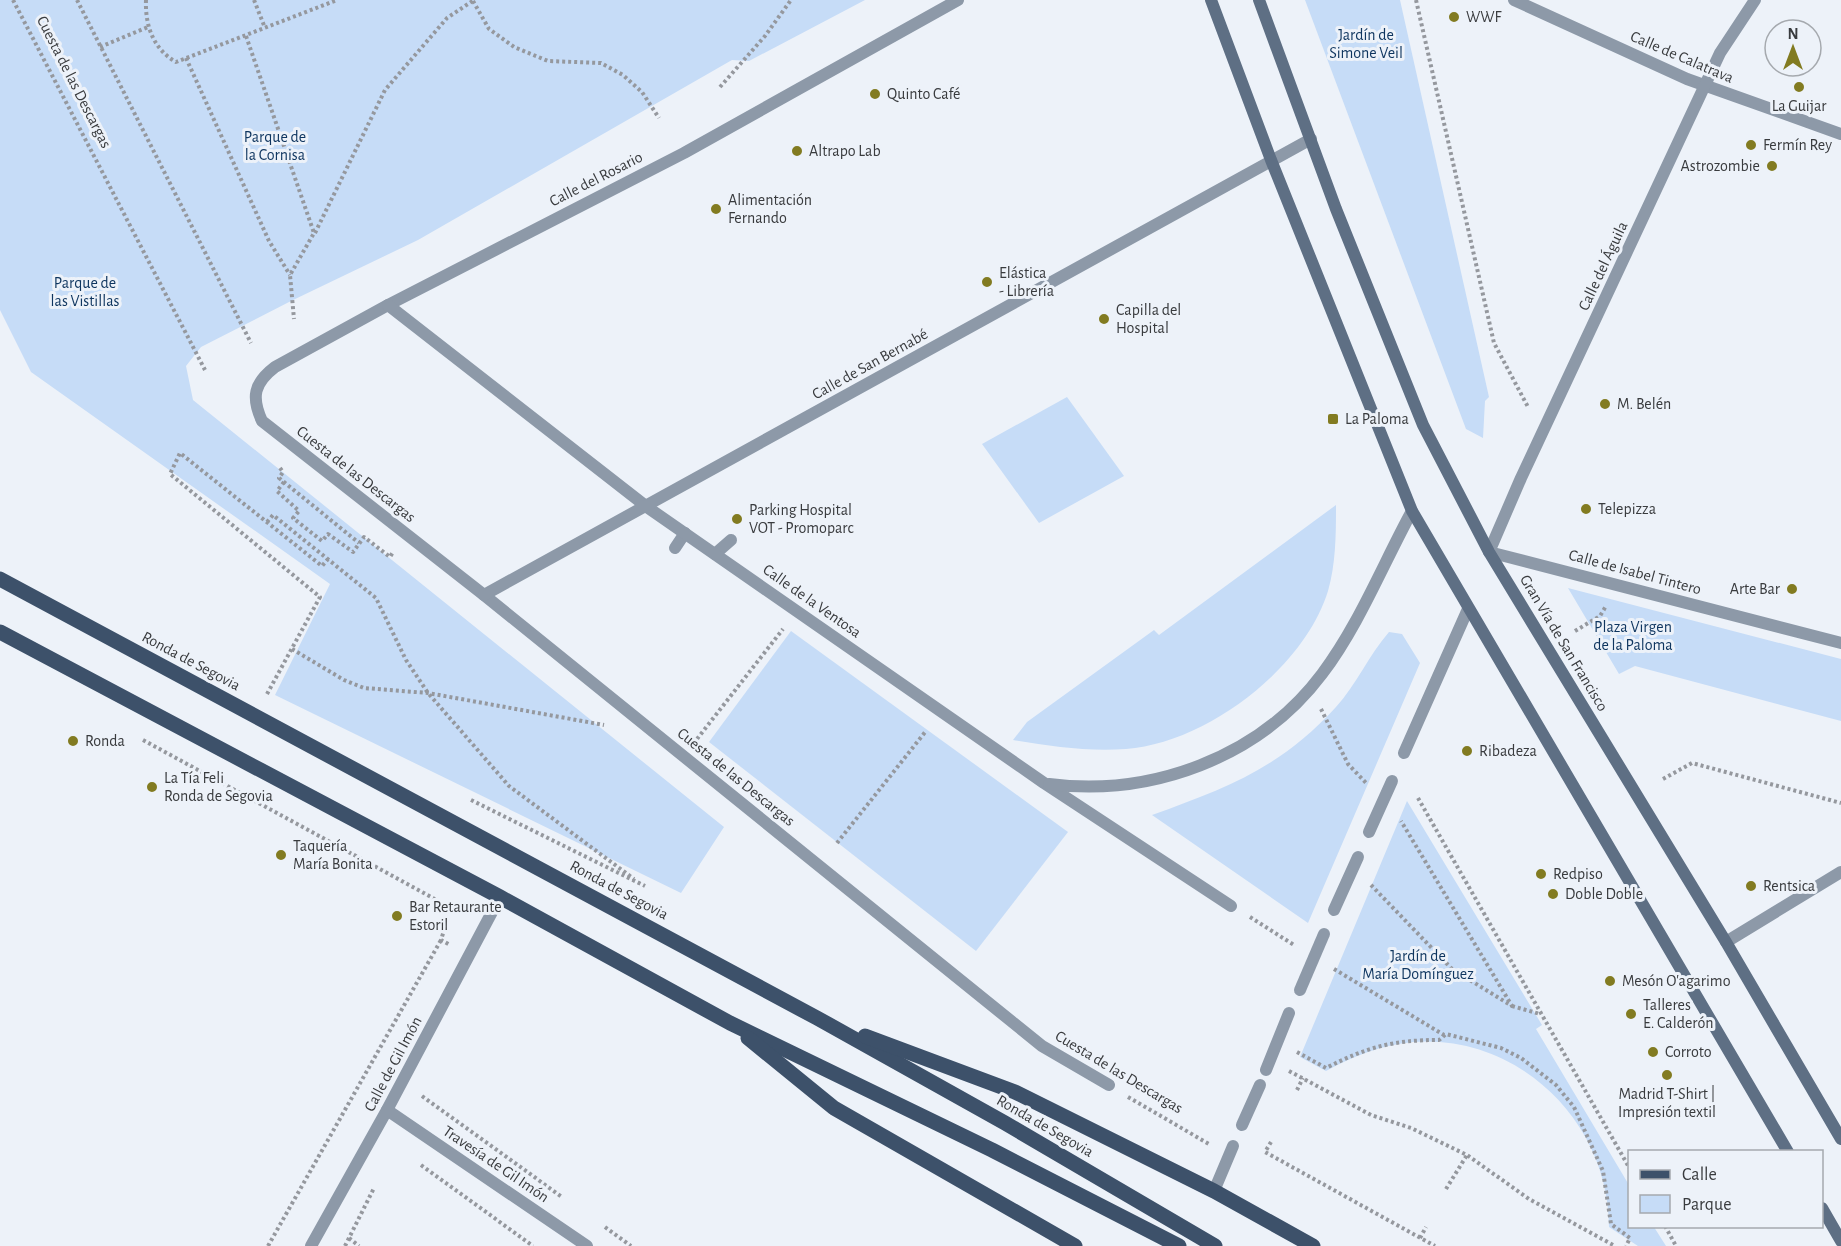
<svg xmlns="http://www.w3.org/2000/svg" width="1841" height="1246" font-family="'Alegreya Sans',sans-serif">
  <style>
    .green { fill: #c6dcf7 }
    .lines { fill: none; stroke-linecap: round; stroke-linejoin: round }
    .path { stroke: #95989e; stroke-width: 4; stroke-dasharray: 3 3; stroke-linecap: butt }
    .lane { stroke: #8d99a8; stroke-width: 12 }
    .street { stroke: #8d99a8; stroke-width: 12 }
    .secondary { stroke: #5e6f84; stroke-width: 12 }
    .primary { stroke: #3d516a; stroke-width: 15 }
    .poi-dot { fill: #827b21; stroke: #edf2f9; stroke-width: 2 }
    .labels { text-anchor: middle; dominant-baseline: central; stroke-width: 6; stroke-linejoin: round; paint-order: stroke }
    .poi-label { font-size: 16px; fill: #393b3e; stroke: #edf2f9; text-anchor: start }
    .park-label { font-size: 16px; fill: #0e355f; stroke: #edf2f9 }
    .street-label { font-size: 16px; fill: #393b3e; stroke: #edf2f9 }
  </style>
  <rect width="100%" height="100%" fill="#edf2f9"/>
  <g class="green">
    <path d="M0,0h865l-116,61 -17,-1 -314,180 -127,61 -90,46 -15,19 7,34 531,427 -43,66 -406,-198 55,-111 -299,-212 -31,-62z"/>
    <path d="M1305,0h95l89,397 -4,4 -2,37 -17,-9z"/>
    <path d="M1067,397l57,79 -85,47 -57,-79z"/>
    <path d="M1336,505c0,27 0,59 -8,86 -24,78 -122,152 -202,158 -39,3 -75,-3 -113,-9l14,-18 127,-92 5,5z"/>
    <path d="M1568,588l273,71v62l-206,-55 -16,8z"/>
    <path d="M791,631l277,201 -92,119 -267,-209z"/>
    <path d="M1389,632l13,2 18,29 -112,260 -156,-108c75,-27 128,-47 184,-108 20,-22 33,-52 53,-75z"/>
    <path d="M1407,801l135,224 -6,4 93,156 1,41 24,1 12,19h-28l-29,-19c0,-105 -90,-193 -196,-185 -32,3 -59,14 -87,29l-26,-14z"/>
  </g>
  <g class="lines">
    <g class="path">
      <path d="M13,0l192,370"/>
      <path d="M77,0l174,343"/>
      <path d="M146,0c-1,25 7,49 30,62l161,-62"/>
      <path d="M254,0l11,28"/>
      <path d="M1416,0l78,343 34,64"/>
      <path d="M473,1l16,28 25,18 34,14 53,2 22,12 19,17 17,26"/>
      <path d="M246,36l68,197 -24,42 4,44"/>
      <path d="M100,47l48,-20"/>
      <path d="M186,58l83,183 21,34"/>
      <path d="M720,87l45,-51 26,-36"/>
      <path d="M315,233l70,-143 62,-72 27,-18"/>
      <path d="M280,468l3,4 -4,6 80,65"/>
      <path d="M284,482l-7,9 22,20 -6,7 29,23 6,-7 25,18 11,-15 26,20 3,-5"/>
      <path d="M267,522l6,-7 103,83 30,62 22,33 81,93 125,93"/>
      <path d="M1575,631l25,-15 6,-10"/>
      <path d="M292,649l52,31 20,8 64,5 176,32"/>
      <path d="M267,694l53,-97 -150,-123 10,-21 142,113 6,-7"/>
      <path d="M1321,709l27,55 19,20"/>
      <path d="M697,739l86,-110"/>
      <path d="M143,740l290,158 12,10 1,16 -5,16 9,5"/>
      <path d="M1663,779l29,-16 149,40"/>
      <path d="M1418,798l212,371"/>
      <path d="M471,800l174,86"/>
      <path d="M837,843l89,-112"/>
      <path d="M1371,885l81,84 60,37 -111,-185"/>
      <path d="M1250,917l44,28"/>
      <path d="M1334,969l110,66"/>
      <path d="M1512,1006l28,8"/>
      <path d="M1297,1052l29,16c41,-21 67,-28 113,-28l7,-6 55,14 20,10 35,27 18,22 29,64 8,53 19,14 -4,8"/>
      <path d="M1289,1071l82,44 40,13 56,27 62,44 86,47"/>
      <path d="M1297,1090l6,-12"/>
      <path d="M422,1096l140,101"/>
      <path d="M1128,1097l81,47"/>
      <path d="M1271,1142l-6,10 170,94"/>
      <path d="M421,1165l112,81"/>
      <path d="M1446,1189l21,-34"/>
      <path d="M1665,1226l11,20"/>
      <path d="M605,1227l26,19"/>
      <path d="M349,1238l10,8"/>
      <path d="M1420,1238l6,-11"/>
      <path d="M268,1246l173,-306"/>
      <path d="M345,1246l29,-58"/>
    </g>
    <g class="lane">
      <path d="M675,548l10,-15"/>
      <path d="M715,554l16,-14"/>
      <path d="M1726,942l115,-70"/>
    </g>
    <g class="street">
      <path d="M958,0l-274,153 -296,152 -113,62c-21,16 -24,30 -13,54l222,174 558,451 67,39"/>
      <path d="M1514,0l173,79 154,55"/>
      <path d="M1755,0l-35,53 -199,425 -32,74 352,91"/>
      <path d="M388,305l259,202 397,276 187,123"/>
      <path d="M484,595l827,-456"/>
      <path d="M1404,753l64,-144"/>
      <path d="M1049,784c102,13 210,-26 273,-110 37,-49 61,-110 90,-163"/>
      <path d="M1369,832l23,-51"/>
      <path d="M1334,910l24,-53"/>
      <path d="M1300,990l24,-56"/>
      <path d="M1266,1070l23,-57"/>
      <path d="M387,1110l200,136"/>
      <path d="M1242,1125l18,-40"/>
      <path d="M1214,1191l19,-45"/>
      <path d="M311,1246l76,-136 113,-213"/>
    </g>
    <g class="secondary">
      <path d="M1211,0l60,160 141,351 376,641"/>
      <path d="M1259,0l77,209 87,216 66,127 237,390 115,197"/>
      <path d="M1822,1208l19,33"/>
    </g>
    <g class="primary">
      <path d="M0,579l817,439 188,105 210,123"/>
      <path d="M0,632l500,265 230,126 262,127 187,96"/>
      <path d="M865,1036l150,56 199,99 99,55"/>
      <path d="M748,1038l86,70 241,138"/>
    </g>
  </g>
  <g class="poi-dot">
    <circle cx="1454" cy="17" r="6"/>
    <circle cx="1799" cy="87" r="6"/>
    <circle cx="875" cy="94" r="6"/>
    <circle cx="1751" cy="145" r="6"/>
    <circle cx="797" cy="151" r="6"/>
    <circle cx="1772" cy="166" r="6"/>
    <circle cx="716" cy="209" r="6"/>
    <circle cx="987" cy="282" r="6"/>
    <circle cx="1104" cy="319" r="6"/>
    <circle cx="1605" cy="404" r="6"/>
    <rect x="1327" y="413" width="12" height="12" rx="3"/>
    <circle cx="1586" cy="509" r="6"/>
    <circle cx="737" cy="519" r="6"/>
    <circle cx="1792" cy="589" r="6"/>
    <circle cx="73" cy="741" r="6"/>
    <circle cx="1467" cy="751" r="6"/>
    <circle cx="152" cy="787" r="6"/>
    <circle cx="281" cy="855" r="6"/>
    <circle cx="1541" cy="874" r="6"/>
    <circle cx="1751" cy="886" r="6"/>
    <circle cx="1553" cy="894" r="6"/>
    <circle cx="397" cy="916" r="6"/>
    <circle cx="1610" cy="981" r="6"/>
    <circle cx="1631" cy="1014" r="6"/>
    <circle cx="1653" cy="1052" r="6"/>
    <circle cx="1667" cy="1075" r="6"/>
  </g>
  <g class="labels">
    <g class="poi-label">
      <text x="1466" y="17">WWF</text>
      <text x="887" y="94">Quinto Café</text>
      <text x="1799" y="106" text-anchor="middle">La Guijar</text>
      <text x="1763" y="145">Fermín Rey</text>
      <text x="809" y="151">Altrapo Lab</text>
      <text x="1760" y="166" text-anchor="end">Astrozombie</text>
      <text x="728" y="200">Alimentación<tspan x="728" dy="18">Fernando</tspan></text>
      <text x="999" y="273">Elástica<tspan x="999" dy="18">- Librería</tspan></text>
      <text x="1116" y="310">Capilla del<tspan x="1116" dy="18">Hospital</tspan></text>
      <text x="1617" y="404">M. Belén</text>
      <text x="1345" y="419">La Paloma</text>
      <text x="1598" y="509">Telepizza</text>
      <text x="749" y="510">Parking Hospital<tspan x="749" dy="18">VOT - Promoparc</tspan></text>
      <text x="1780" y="589" text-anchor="end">Arte Bar</text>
      <text x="85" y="741">Ronda</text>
      <text x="1479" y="751">Ribadeza</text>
      <text x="164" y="778">La Tía Feli<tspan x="164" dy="18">Ronda de Segovia</tspan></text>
      <text x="293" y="846">Taquería<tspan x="293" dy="18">María Bonita</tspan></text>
      <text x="1553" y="874">Redpiso</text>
      <text x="1763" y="886">Rentsica</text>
      <text x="1565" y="894">Doble Doble</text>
      <text x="409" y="907">Bar Retaurante<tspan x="409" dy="18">Estoril</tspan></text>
      <text x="1622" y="981">Mesón O'agarimo</text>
      <text x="1643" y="1005">Talleres<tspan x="1643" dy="18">E. Calderón</tspan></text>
      <text x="1665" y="1052">Corroto</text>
      <text x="1667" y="1094" text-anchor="middle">Madrid T-Shirt |<tspan x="1667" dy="18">Impresión textil</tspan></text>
    </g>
    <g class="park-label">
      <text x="1366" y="35">Jardín de<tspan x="1366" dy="18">Simone Veil</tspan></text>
      <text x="275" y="137">Parque de<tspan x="275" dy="18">la Cornisa</tspan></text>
      <text x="85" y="283">Parque de<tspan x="85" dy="18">las Vistillas</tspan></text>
      <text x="1633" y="627">Plaza Virgen<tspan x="1633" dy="18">de la Paloma</tspan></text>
      <text x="1418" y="956">Jardín de<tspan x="1418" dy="18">María Domínguez</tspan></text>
    </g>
    <g class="street-label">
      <text transform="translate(1682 57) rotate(23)">Calle de Calatrava</text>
      <text transform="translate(74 82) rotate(63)">Cuesta de las Descargas</text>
      <text transform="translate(596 179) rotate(-27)">Calle del Rosario</text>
      <text transform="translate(1603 266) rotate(-65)">Calle del Águila</text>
      <text transform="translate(870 364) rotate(-29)">Calle de San Bernabé</text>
      <text transform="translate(356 474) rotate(38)">Cuesta de las Descargas</text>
      <text transform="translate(1635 572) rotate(15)">Calle de Isabel Tintero</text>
      <text transform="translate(812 601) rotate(35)">Calle de la Ventosa</text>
      <text transform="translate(1564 643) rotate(59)">Gran Vía de San Francisco</text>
      <text transform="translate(191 661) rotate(28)">Ronda de Segovia</text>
      <text transform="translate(736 777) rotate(39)">Cuesta de las Descargas</text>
      <text transform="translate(619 890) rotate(28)">Ronda de Segovia</text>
      <text transform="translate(393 1064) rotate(-62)">Calle de Gil Imón</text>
      <text transform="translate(1119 1072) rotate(31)">Cuesta de las Descargas</text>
      <text transform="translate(1045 1126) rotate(30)">Ronda de Segovia</text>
      <text transform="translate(496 1164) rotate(34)">Travesía de Gil Imón</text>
    </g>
  </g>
  <rect x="1628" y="1150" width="195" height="78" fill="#edf2f9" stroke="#a5a9ae" stroke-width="1.5"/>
  <rect x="1640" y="1170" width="30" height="9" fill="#3d516a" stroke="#a5a9ae" stroke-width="1.5"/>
  <text x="1682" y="1180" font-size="18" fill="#393b3e">Calle</text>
  <rect x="1640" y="1195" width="30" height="18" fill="#c6dcf7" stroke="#a5a9ae" stroke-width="1.5"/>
  <text x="1682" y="1210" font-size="18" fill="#393b3e">Parque</text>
  <g transform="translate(1793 48)"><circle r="28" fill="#edf2f9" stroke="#a5a9ae" stroke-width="1.5"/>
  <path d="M0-4.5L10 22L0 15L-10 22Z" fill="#827b21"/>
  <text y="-9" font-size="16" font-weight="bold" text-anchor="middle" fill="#393b3e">N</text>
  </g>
</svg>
